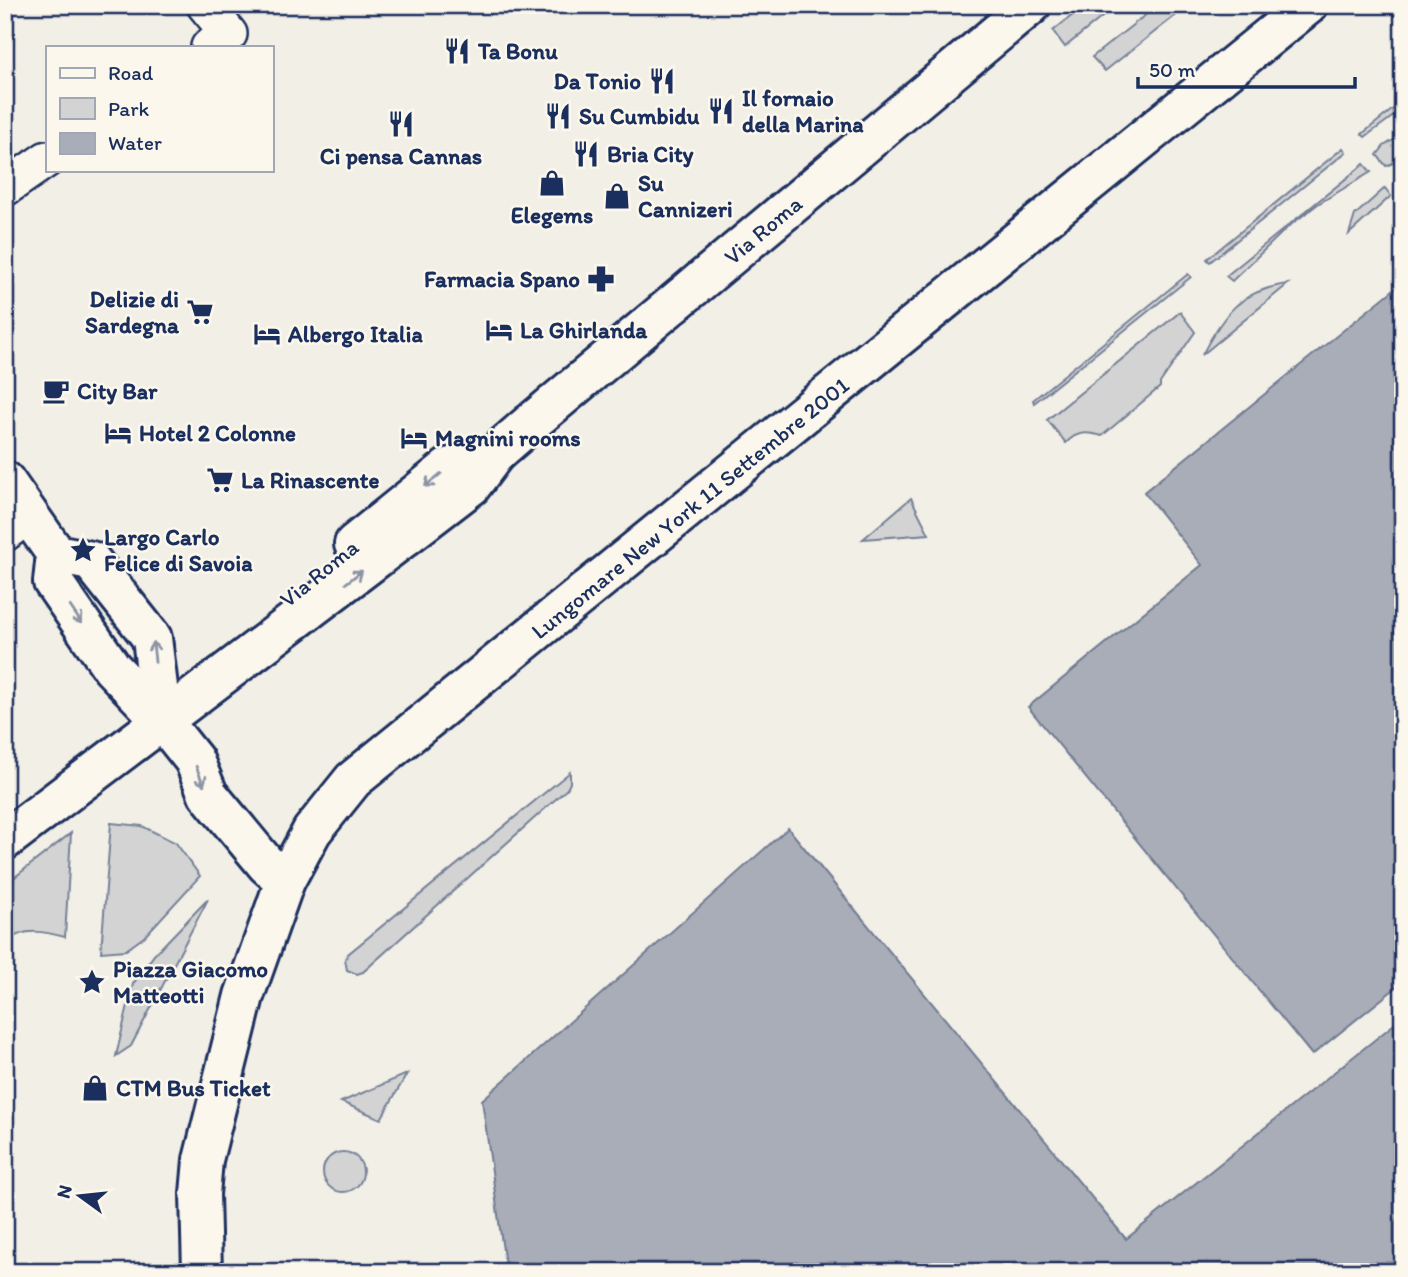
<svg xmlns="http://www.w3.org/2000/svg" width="1408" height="1277" font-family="Itim,sans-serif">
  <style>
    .green { fill: #d2d3d2; stroke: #768198; stroke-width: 2 }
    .water { fill: #a9adb7; stroke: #707b93; stroke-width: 2 }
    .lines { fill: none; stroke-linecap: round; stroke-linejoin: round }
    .minor-casing { stroke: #1b2f5e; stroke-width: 40 }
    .tertiary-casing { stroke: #1b2f5e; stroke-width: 44 }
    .secondary-casing { stroke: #1b2f5e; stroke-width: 44 }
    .primary-casing { stroke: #1b2f5e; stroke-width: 44 }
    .minor { stroke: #fbf7ec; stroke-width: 35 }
    .tertiary { stroke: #fbf7ec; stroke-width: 38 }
    .secondary { stroke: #fbf7ec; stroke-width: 38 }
    .primary { stroke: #fbf7ec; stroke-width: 38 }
    .oneway { stroke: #8b93a5 }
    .labels { text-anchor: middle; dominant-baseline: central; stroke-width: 5; stroke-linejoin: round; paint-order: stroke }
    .poi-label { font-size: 23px; font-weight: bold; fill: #1b2f5e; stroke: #fbf7ec; text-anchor: start }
    .street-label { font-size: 23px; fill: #1b2f5e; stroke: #fbf7ec }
  </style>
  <rect width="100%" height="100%" fill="#f2efe6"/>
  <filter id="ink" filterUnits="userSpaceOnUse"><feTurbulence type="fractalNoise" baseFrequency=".0143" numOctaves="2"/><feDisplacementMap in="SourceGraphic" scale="14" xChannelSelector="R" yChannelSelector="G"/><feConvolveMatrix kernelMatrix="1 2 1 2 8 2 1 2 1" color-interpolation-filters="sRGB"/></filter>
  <g filter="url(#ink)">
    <g class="green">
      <path d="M1085,5h32l-52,42 -12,-16z"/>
      <path d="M1158,5h31l-84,66 -13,-14z"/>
      <path d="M1403,101v8l-38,28 -3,-3z"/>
      <path d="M1403,134v25l-17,7 -9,-11 7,-9z"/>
      <path d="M1343,148l3,4 -136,110 -3,-3z"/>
      <path d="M1364,164l7,8 -53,32 -30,23 -56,54 -6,-5z"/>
      <path d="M1385,188l6,8 -42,38 6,-19z"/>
      <path d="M1188,274l3,3 -157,126 -1,-3z"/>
      <path d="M1288,284l-86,71c21,-41 39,-65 86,-71z"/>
      <path d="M1180,312l15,20 -35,51v4l-58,49c-14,-4 -25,-5 -36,7l-19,-23z"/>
      <path d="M911,498l18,36 -66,5z"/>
      <path d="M570,772v11l-3,6 -204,183 -6,2 -10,-4 -2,-11 3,-5z"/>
      <path d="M111,823l31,3 34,17 24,33 -56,61 -18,13 -25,2z"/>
      <path d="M71,833l-6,104c-19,-5 -41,-10 -57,4l-2,-57z"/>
      <path d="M208,899l-77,147 -15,10 17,-72 21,-29z"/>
      <path d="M407,1074l-26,45 -40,-17z"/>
      <circle cx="343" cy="1172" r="20"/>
    </g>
    <g class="water">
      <path d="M1403,282v700l-91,73 -284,-348 174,-142 -58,-73z"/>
      <path d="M788,828l338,411 277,-222v255h-897l-24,-172z"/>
    </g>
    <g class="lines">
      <g class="minor-casing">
        <g id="minor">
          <path d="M205,5l24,29 -20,13"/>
          <path d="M5,188l42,-29"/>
          <path d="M5,533l23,-18"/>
        </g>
      </g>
      <g class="tertiary-casing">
        <g id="tertiary">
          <path d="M5,481l51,73 -3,28 59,86 50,52"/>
          <path d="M56,554l35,7 61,77 10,82"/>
        </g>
      </g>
      <g class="secondary-casing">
        <g id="secondary">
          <path d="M354,544l94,-76 47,-14"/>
          <path d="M162,720l32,40 14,34 58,70 19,17"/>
          <path d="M5,840c155,-118 312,-235 466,-354l24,-32 31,-27 505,-422"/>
        </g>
      </g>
      <g class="primary-casing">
        <path id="primary" d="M202,1272l-2,-78 3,-34 41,-164 41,-115 27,-50 41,-51 955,-775"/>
      </g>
      <use href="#minor" class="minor"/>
      <use href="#tertiary" class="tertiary"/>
      <use href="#secondary" class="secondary"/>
      <use href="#primary" class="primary"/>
    </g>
    <defs><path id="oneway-shaft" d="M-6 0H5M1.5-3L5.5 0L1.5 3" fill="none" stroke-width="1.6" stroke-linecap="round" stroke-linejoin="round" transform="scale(1.75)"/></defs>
    <g class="oneway">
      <use href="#oneway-shaft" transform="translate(433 480) rotate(141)"/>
      <use href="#oneway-shaft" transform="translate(354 577) rotate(-38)"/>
      <use href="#oneway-shaft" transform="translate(76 615) rotate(56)"/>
      <use href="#oneway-shaft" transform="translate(154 652) rotate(-96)"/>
      <use href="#oneway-shaft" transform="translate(200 776) rotate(68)"/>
    </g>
  </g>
  <defs>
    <g id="restaurant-bare" transform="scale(2.1)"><path d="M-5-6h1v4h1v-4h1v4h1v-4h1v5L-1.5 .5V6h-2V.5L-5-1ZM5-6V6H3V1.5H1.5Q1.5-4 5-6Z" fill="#1b2f5e" stroke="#fbf7ec" stroke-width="2.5" paint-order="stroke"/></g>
    <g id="shop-bare" transform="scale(2.1)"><path d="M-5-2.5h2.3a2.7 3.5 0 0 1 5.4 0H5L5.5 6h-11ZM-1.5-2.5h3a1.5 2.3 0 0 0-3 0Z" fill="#1b2f5e" stroke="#fbf7ec" stroke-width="2.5" paint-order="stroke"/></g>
    <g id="pharmacy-bare" transform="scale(2.1)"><path d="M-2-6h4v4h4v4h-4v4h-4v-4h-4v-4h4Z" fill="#1b2f5e" stroke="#fbf7ec" stroke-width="2.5" paint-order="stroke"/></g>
    <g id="supermarket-bare" transform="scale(2.1)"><path d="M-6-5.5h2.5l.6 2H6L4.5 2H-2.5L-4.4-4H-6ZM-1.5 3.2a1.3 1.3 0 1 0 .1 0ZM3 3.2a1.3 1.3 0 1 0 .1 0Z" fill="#1b2f5e" stroke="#fbf7ec" stroke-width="2.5" paint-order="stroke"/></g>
    <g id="hotel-bare" transform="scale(2.1)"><path d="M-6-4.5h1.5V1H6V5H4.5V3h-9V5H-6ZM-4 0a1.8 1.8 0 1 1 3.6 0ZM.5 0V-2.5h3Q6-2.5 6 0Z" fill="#1b2f5e" stroke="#fbf7ec" stroke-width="2.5" paint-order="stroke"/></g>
    <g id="cafe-bare" transform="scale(2.1)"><path d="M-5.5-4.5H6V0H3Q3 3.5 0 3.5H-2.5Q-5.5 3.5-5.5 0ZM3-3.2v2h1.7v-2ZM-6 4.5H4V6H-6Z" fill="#1b2f5e" stroke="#fbf7ec" stroke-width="2.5" paint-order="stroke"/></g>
    <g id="sight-bare" transform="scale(2.1)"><path d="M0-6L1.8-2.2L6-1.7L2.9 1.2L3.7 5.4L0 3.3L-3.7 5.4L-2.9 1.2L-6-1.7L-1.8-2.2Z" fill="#1b2f5e" stroke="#fbf7ec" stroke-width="2.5" paint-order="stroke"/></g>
  </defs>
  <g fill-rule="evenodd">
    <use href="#restaurant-bare" x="457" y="51"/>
    <use href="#restaurant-bare" x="662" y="81"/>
    <use href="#restaurant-bare" x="721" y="111"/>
    <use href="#restaurant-bare" x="558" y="116"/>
    <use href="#restaurant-bare" x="401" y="124"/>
    <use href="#restaurant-bare" x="586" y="154"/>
    <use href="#shop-bare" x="552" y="183"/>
    <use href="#shop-bare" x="617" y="196"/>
    <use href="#pharmacy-bare" x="601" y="279"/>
    <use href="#supermarket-bare" x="200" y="312"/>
    <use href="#hotel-bare" x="499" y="330"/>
    <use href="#hotel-bare" x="267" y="334"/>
    <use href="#cafe-bare" x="56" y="391"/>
    <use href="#hotel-bare" x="118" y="433"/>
    <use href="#hotel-bare" x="414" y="438"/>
    <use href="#supermarket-bare" x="220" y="480"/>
    <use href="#sight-bare" x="83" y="550"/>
    <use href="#sight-bare" x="92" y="982"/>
    <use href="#shop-bare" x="95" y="1088"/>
  </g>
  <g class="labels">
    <g class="poi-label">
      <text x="478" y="51">Ta Bonu</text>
      <text x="641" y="81" text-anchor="end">Da Tonio</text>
      <text x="742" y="98">Il fornaio<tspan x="742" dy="26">della Marina</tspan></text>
      <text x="579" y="116">Su Cumbidu</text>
      <text x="607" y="154">Bria City</text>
      <text x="401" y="156" text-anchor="middle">Ci pensa Cannas</text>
      <text x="638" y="183">Su<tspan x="638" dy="26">Cannizeri</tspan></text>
      <text x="552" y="215" text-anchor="middle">Elegems</text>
      <text x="580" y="279" text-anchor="end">Farmacia Spano</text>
      <text x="179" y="299" text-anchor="end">Delizie di<tspan x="179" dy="26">Sardegna</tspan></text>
      <text x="520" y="330">La Ghirlanda</text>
      <text x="288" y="334">Albergo Italia</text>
      <text x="77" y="391">City Bar</text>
      <text x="139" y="433">Hotel 2 Colonne</text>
      <text x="435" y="438">Magnini rooms</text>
      <text x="241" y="480">La Rinascente</text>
      <text x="104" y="537">Largo Carlo<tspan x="104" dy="26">Felice di Savoia</tspan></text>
      <text x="113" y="969">Piazza Giacomo<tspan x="113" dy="26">Matteotti</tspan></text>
      <text x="116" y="1088">CTM Bus Ticket</text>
    </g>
    <g class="street-label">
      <text transform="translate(763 230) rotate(-40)">Via Roma</text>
      <text transform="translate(690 508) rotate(-39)">Lungomare New York 11 Settembre 2001</text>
      <text transform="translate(319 573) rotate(-39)">Via Roma</text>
    </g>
  </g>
  <rect width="1408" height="1277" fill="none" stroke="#fbf7ec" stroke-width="28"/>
  <rect x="14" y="14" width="1380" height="1249" fill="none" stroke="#1b2f5e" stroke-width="2.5" filter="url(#ink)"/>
  <rect x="46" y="46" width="228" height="126" fill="#fbf7ec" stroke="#a1a7b3" stroke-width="2"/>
  <rect x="60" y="68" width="35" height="10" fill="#fbf7ec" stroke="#a1a7b3" stroke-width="2"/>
  <text x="108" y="80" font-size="21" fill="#1b2f5e">Road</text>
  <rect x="60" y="98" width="35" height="21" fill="#d2d3d2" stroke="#a1a7b3" stroke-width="2"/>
  <text x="108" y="116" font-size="21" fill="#1b2f5e">Park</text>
  <rect x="60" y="133" width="35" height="21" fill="#a9adb7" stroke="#a1a7b3" stroke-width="2"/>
  <text x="108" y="150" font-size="21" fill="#1b2f5e">Water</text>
  <g transform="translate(80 1196) rotate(285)" stroke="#fbf7ec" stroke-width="5" paint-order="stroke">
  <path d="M0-5L12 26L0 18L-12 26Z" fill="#1b2f5e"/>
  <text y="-10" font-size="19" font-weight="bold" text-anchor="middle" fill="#1b2f5e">N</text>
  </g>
  <path d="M1138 77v10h217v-10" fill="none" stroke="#1b2f5e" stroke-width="3.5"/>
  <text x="1149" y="77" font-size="21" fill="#1b2f5e" stroke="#fbf7ec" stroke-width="5" paint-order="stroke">50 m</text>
</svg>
